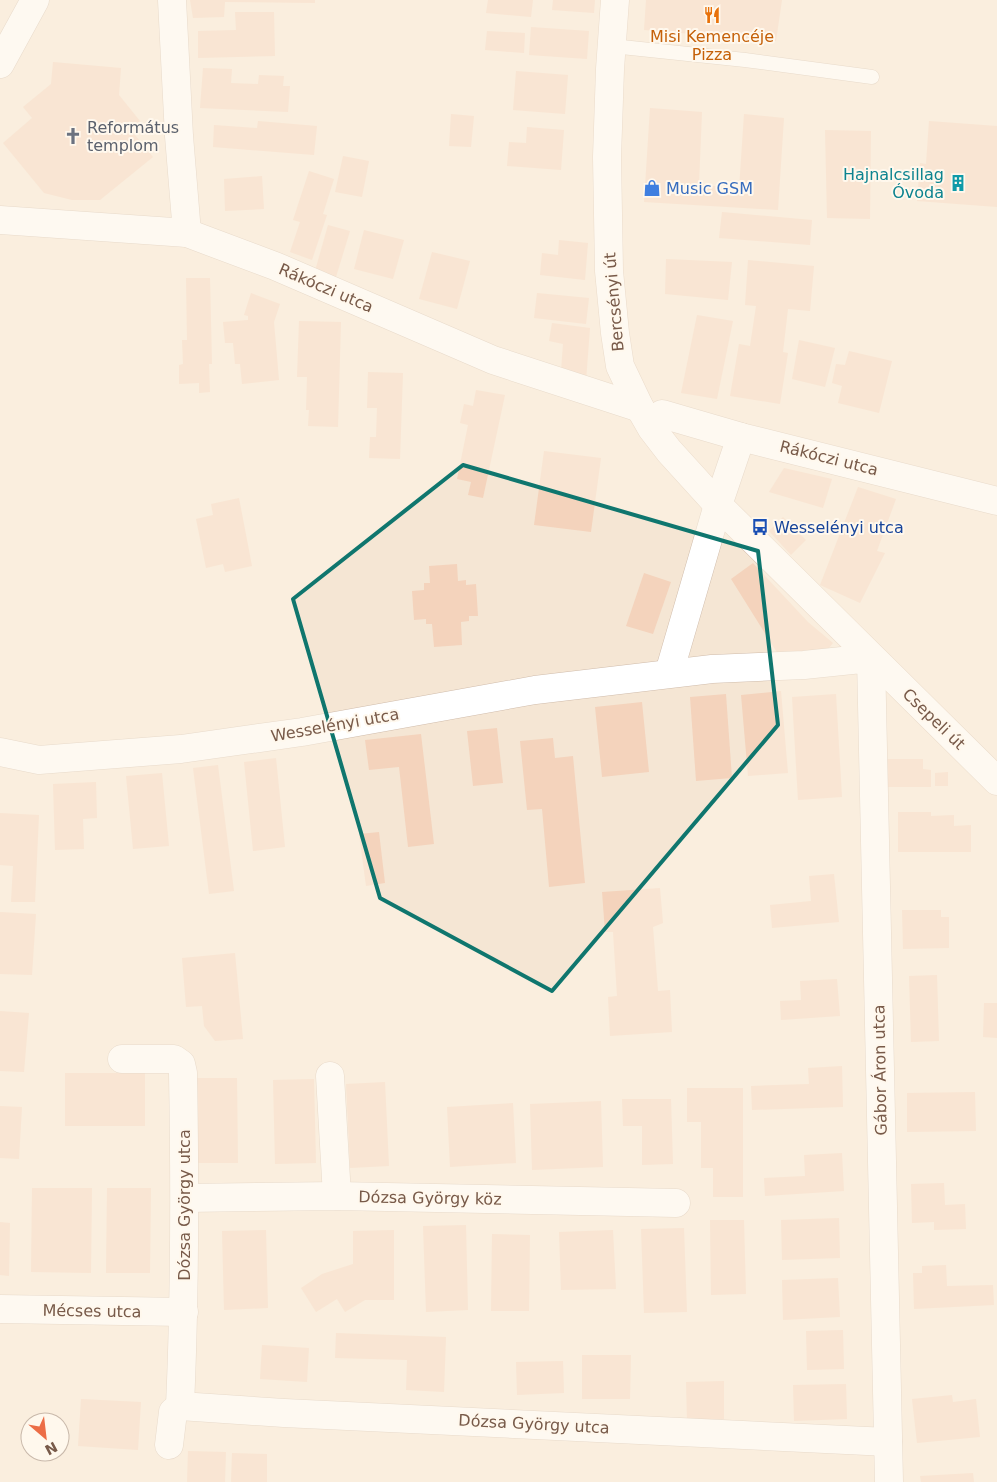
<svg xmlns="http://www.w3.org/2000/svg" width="997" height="1482" font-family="'DejaVu Sans',sans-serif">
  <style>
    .residential { fill: #f5e6d4; fill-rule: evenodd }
    .building { fill: #f4d3bc }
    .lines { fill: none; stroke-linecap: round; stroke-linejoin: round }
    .lane-casing { stroke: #d0bcab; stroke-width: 15 }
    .street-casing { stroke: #d0bcab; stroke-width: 29 }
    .secondary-casing { stroke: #d5beab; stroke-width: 29 }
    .lane { stroke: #fff; stroke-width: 14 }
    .street { stroke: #fff; stroke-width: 28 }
    .secondary { stroke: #fff; stroke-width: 28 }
    .marked { fill: none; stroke: #0f766e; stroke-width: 4; stroke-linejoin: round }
    .labels { text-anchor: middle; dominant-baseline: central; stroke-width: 4; stroke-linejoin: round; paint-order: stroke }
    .food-label { font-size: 16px; fill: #c56008; stroke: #fff8ed }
    .worship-label { font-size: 16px; fill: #5b616d; stroke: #fff8ed; text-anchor: start }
    .culture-label { font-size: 16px; fill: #0d838f; stroke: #fff8ed; text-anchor: end }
    .shop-label { font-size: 16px; fill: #366cbe; stroke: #fff8ed; text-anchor: start }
    .street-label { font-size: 16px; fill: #785a49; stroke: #fff8ed }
    .transit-label { font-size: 16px; fill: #164399; stroke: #fff8ed; text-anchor: start }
  </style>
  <rect width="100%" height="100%" fill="#fdf4e6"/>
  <path class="residential" d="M0,0h997v1482h-997zM30,1422h30v30h-30z"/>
  <g class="building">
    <path d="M190,0h125v3l-90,-1 -1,15 -31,1z"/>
    <path d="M488,0h45l-2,17 -45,-4z"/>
    <path d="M553,0h42l-1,13 -42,-3z"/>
    <path d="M646,0h136l-6,41 -132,-11z"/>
    <path d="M235,12h39l1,44 -77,2v-27l38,-1z"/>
    <path d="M531,27l58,4 -2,28 -58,-4z"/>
    <path d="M487,31l38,2 -1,20 -39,-3z"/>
    <path d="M53,62l68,6 -2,27 21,26 -10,8 23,28 -53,43h-28l-28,-7 -41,-50 29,-25 -9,-11 28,-23z"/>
    <path d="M203,68l29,1 -1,14 27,1 1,-9 25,1 -1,10h7l-2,26 -88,-4z"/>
    <path d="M516,71l52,4 -3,39 -52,-4z"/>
    <path d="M650,108l52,4 -3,72 40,5 5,-75 40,4 -6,92 -134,-8z"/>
    <path d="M451,114l23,2 -3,31 -22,-1z"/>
    <path d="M258,121l59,5 -3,29 -101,-8 1,-22 43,3z"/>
    <path d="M929,121l68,5v81l-80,-6 3,-38 6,1z"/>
    <path d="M527,127l37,3 -3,40 -54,-4 2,-24 17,1z"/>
    <path d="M825,130l46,1 -1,88 -43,-1z"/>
    <path d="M343,156l26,5 -7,36 -27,-5z"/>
    <path d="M309,171l25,8 -11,35 4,1 -15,45 -22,-8 10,-30 -7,-2z"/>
    <path d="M262,176l2,33 -39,2 -1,-32z"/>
    <path d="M722,212l90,8 -2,25 -91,-7z"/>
    <path d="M328,225l22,6 -14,46 -21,-6z"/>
    <path d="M364,230l40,10 -11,39 -39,-10z"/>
    <path d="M559,240l29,3 -3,37 -45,-5 2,-22 16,2z"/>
    <path d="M432,252l38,9 -13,48 -38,-10z"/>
    <path d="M666,259l66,3 -4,38 -63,-6z"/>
    <path d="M748,260l66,6 -4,45 -22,-2 -5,43 5,1 -8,51 -50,-8 9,-52 11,2 6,-40 -11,-1z"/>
    <path d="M186,278h24l2,86h-3l1,28 -11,1v-10l-20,1v-19l4,-1 -1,-24h5z"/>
    <path d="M251,293l29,11 -6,18 5,58 -37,4 -2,-20h-5l-2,-21h-8l-2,-21 25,-2v-4l-4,-1z"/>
    <path d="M537,293l52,5 -3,26 -52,-6z"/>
    <path d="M697,315l36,6 -16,78 -36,-6z"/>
    <path d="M299,321l42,1 -3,105 -30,-1 1,-16h-3l1,-33h-10z"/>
    <path d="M552,323l38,5 -4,53 -25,-10 2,-27 -14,-3z"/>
    <path d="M799,340l36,8 -10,39 -33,-8z"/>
    <path d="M849,351l43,10 -13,52 -41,-10 4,-17 -10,-3 4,-19 9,1z"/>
    <path d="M368,372l35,1 -3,86 -31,-1 1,-21h6l1,-29h-10z"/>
    <path d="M476,390l29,5 -22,103 -15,-3 3,-13 -14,-3 11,-54 -8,-2 4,-19 9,2z"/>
    <path d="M544,451l57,7 -10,74 -57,-7z"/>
    <path d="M784,468l48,11 -9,29 -54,-16z"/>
    <path d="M858,487l38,12 -19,52 8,2 -25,50 -40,-18z"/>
    <path d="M239,498l13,68 -27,6 -2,-8 -17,4 -10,-49 17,-4 -2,-11z"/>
    <path d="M783,517l23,23 -15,15 -22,-24z"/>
    <path d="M753,563l55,59 25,21 -9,11h-46l-47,-75z"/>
    <path d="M457,564l1,17 8,-1v5l10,-1 2,32h-9v5l-8,1 1,23 -28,2 -2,-23h-6v-5l-12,1 -2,-29 12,-1v-7h6l-1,-17z"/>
    <path d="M644,573l27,9 -18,52 -27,-8z"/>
    <path d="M781,691l7,82 -40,3 -7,-81z"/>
    <path d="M726,694l6,84 -36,3 -6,-84z"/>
    <path d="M836,694l6,103 -44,3 -6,-103z"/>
    <path d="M642,702l7,70 -47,5 -7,-70z"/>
    <path d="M497,728l6,55 -30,3 -6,-55z"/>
    <path d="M421,734l13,110 -26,3 -9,-80 -30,3 -4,-30z"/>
    <path d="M553,738l2,20 18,-2 12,127 -36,4 -7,-78 -15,1 -7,-69z"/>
    <path d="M276,758l9,89 -32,4 -9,-89z"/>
    <path d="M886,759h37v10l8,1v17h-45z"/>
    <path d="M218,765l16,126 -25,3 -16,-126z"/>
    <path d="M948,772v14h-13v-13z"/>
    <path d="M162,773l7,73 -36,3 -7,-73z"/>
    <path d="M96,782l1,36 -14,1 1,30 -29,1 -2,-66z"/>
    <path d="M898,812h33v4l23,-1v11l17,-1v27h-73z"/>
    <path d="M0,813l39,2 -4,87h-24l2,-36 -13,-1z"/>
    <path d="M379,832l6,51 -19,3 -7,-52z"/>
    <path d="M834,874l5,48 -67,6 -2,-23 41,-4 -2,-25z"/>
    <path d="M660,888l3,35 -10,4 5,64 12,-1 2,42 -62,4 -2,-39 9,-1 -4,-64h-8l-3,-40z"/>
    <path d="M902,910h39v7h8v31l-46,1z"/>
    <path d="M0,912l36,2 -4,61 -32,-1z"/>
    <path d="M235,953l8,86 -28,2 -11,-15 -2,-20 -16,1 -4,-49z"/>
    <path d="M937,975l2,66 -28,1 -2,-66z"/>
    <path d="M837,979l3,37 -59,4 -1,-19 21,-1 -1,-19z"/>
    <path d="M984,1003h13v35l-14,-1z"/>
    <path d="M0,1011l29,2 -5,59 -24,-1z"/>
    <path d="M842,1066l1,41 -91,3 -1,-24 58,-2 -1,-16z"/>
    <rect x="65" y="1073" width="80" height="53"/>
    <path d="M197,1078h40l1,85h-40z"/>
    <path d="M314,1079l2,84 -41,1 -2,-84z"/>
    <path d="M385,1082l4,84 -39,2 -4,-84z"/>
    <path d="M687,1088h56v109h-30v-29h-12v-46h-14z"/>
    <path d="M975,1092l1,39 -69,1v-39z"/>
    <path d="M622,1099h49l2,65 -31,1v-39h-19z"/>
    <path d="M601,1101l2,66 -71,3 -2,-66z"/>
    <path d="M513,1103l3,60 -66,4 -3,-60z"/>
    <path d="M0,1106l22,1 -3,52 -19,-1z"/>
    <path d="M842,1153l2,38 -79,5 -1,-18 41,-2 -1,-21z"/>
    <path d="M944,1183l1,22 20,-1 1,25 -32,1v-8l-22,1 -1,-39z"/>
    <path d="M32,1188h60l-1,85 -60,-1z"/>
    <path d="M107,1188h44l-1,85h-44z"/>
    <path d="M839,1218l1,40 -58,2 -1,-40z"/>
    <path d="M710,1220h34l2,74 -35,1z"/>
    <path d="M0,1222l10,1 -1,53 -9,-1z"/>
    <path d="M466,1225l2,85 -42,2 -3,-86z"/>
    <path d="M684,1228l3,84 -43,1 -3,-84z"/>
    <path d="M266,1230l2,78 -44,2 -2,-79z"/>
    <path d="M394,1230v70h-29l-20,12 -8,-13 -21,13 -15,-24 21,-14 31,-10v-33z"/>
    <path d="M613,1230l3,59 -55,1 -2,-58z"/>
    <path d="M492,1234l38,1 -1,76h-38z"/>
    <path d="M946,1265l1,21 46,-1 1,20 -80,4 -1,-36h9v-7z"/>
    <path d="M838,1278l2,39 -57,3 -1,-40z"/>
    <path d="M843,1330l1,39 -37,1 -1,-39z"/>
    <path d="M336,1333l110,4 -2,55 -38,-2 1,-30 -72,-2z"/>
    <path d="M262,1345l47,3 -2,34 -47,-3z"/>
    <path d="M582,1355h49l-1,44h-48z"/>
    <path d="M563,1361l1,32 -47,2 -1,-33z"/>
    <path d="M724,1381v38l-37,1 -1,-38z"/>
    <path d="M846,1384l1,35 -53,2 -1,-36z"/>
    <path d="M952,1395l1,7 23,-3 4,38 -63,6 -5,-44z"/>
    <path d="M81,1399l60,3 -3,48 -60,-4z"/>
    <path d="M188,1451l38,1 -1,30h-38z"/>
    <path d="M232,1453l35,1v28h-36z"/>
    <path d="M973,1473l1,9h-53l-1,-6z"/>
  </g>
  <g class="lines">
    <g class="lane-casing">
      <path id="lane" d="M612,46l133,14 127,17"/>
    </g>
    <g class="street-casing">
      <g id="street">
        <path d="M172,0l7,136 8,97"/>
        <path d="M0,64l35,-64"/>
        <path d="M0,220l187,13 88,33 218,94 147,48"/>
        <path d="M662,414l79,23 256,64"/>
        <path d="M669,673l49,-168 23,-68"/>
        <path d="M0,752l39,8 142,-11 121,-17 233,-42 177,-21 92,-4 67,-7 18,824"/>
        <path d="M122,1059h52l7,5 2,9c2,111 2,222 -3,333l-7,6 -4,33"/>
        <path d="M330,1076l7,120"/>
        <path d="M185,1198l152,-2 339,7"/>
        <path d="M0,1309l184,3"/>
        <path d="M180,1406l104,7 604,29"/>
      </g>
    </g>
    <g class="secondary-casing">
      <path id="secondary" d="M615,0l-5,69 -3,88 2,114 6,62 5,33 20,42 12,21 17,22 49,54 279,276"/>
    </g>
    <use href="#lane" class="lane"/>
    <use href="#street" class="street"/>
    <use href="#secondary" class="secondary"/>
  </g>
  <path d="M0 0H997V1482H0ZM463,465l295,86 20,174 -226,266 -172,-93 -87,-299z" fill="#fdf4e6" fill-opacity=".55" fill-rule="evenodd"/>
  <path class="marked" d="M463,465l295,86 20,174 -226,266 -172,-93 -87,-299z"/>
  <defs>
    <g id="restaurant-bare" transform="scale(1.35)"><path d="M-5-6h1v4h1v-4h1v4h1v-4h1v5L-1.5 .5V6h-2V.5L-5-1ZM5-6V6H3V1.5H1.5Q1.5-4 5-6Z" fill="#e8710a" stroke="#fff8ed" stroke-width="2.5" paint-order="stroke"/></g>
    <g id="church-bare" transform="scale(1.35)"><path d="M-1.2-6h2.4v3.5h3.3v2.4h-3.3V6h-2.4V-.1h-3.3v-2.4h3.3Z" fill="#6b7280" stroke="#fff8ed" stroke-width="2.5" paint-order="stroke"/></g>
    <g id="building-bare" transform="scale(1.35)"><path d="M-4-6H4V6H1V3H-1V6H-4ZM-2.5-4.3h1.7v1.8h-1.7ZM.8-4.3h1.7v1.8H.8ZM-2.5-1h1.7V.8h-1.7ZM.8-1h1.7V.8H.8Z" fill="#0f9aa8" stroke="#fff8ed" stroke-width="2.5" paint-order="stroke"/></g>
    <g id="shop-bare" transform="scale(1.35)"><path d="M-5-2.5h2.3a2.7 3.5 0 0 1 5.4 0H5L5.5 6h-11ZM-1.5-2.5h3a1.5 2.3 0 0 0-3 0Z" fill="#3f7fe0" stroke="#fff8ed" stroke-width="2.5" paint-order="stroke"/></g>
    <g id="bus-bare" transform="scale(1.35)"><path d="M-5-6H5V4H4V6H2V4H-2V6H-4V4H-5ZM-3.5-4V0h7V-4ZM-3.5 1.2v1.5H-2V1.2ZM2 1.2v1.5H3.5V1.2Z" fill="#1a4fb4" stroke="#fff8ed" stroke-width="2.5" paint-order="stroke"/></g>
  </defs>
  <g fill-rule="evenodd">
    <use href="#restaurant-bare" x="712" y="15"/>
    <use href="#church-bare" x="73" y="136"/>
    <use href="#building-bare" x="958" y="183"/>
    <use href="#shop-bare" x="652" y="188"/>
    <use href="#bus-bare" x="760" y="527"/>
  </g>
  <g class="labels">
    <g class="food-label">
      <text x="712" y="36">Misi Kemencéje<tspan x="712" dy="18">Pizza</tspan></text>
    </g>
    <g class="worship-label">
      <text x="87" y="127">Református<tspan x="87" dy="18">templom</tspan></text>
    </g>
    <g class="culture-label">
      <text x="944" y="174">Hajnalcsillag<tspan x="944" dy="18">Óvoda</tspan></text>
    </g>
    <g class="shop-label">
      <text x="666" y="188">Music GSM</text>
    </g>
    <g class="street-label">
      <text transform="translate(326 288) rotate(23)">Rákóczi utca</text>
      <text transform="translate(614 302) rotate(-95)">Bercsényi út</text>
      <text transform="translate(829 458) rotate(14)">Rákóczi utca</text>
      <text transform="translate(934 719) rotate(44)">Csepeli út</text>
      <text transform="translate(335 725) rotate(-10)">Wesselényi utca</text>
      <text transform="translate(880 1070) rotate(-91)">Gábor Áron utca</text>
      <text transform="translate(430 1198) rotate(1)">Dózsa György köz</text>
      <text transform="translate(184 1205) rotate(-90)">Dózsa György utca</text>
      <text transform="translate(92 1311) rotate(1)">Mécses utca</text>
      <text transform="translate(534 1424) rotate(3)">Dózsa György utca</text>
    </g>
    <g class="transit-label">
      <text x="774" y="527">Wesselényi utca</text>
    </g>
  </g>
  <g transform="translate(45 1437) rotate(152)"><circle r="24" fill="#fff8ed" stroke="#c9b9ab"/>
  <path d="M0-4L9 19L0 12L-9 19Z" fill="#ec6d46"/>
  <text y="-8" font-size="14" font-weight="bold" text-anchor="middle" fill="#785a49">N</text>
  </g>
</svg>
